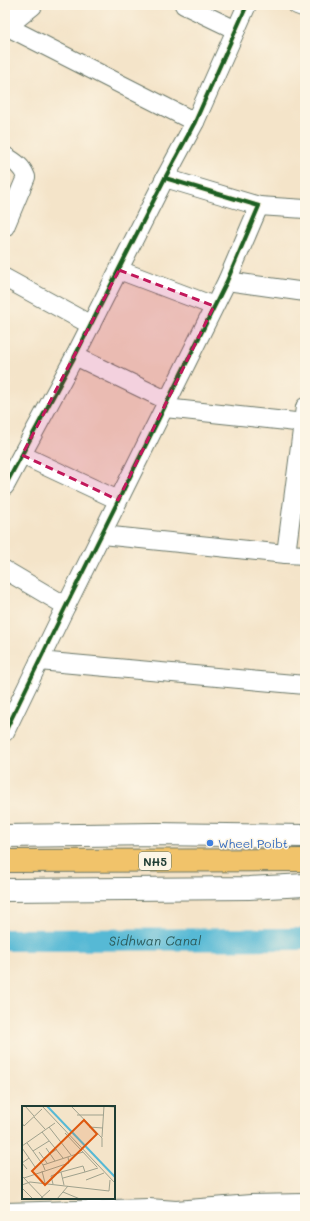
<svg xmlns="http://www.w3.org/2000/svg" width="310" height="1221" font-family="Mali,sans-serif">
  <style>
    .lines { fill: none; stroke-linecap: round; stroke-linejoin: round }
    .canal { stroke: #57b9d5; stroke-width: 22 }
    .minor-casing { stroke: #6a7768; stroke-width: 20 }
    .tertiary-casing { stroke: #6a7768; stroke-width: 24 }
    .trunk-casing { stroke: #6a7768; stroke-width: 24 }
    .minor { stroke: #fff; stroke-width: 18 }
    .tertiary { stroke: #fff; stroke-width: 22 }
    .trunk { stroke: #f1c36a; stroke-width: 22 }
    .cycleway-casing { stroke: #fcf5e5; stroke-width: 6 }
    .cycleway { stroke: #1b5e20; stroke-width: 4 }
    .marked { fill: #c2185b; fill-opacity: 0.2; stroke: #c2185b; stroke-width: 3; stroke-dasharray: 8 5; stroke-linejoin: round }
    .shop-dot { fill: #3f7fe0; stroke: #fcf5e5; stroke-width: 1.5 }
    .labels { text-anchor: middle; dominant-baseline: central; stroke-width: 3; stroke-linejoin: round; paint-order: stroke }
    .shield { fill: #fcf5e5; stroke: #617469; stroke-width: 1 }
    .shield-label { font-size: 11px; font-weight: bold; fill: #1f3d34 }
    .shop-label { font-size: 12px; fill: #366cbe; stroke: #fcf5e5; text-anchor: start }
    .water-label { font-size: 13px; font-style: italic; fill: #2d5c5c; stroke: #fcf5e5 }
    .inset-river { fill: none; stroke: #57b9d5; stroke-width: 2 }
    .inset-road { fill: none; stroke: #9fa18d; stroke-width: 1 }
    .view { fill: #de580e; fill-opacity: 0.15; stroke: #de580e; stroke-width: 2 }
    .inset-edge { fill: none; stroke: #1f3d34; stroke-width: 2 }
  </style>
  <rect width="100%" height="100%" fill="#fcf5e5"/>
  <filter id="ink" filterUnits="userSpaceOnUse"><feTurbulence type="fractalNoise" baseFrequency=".025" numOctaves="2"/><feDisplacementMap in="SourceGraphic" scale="8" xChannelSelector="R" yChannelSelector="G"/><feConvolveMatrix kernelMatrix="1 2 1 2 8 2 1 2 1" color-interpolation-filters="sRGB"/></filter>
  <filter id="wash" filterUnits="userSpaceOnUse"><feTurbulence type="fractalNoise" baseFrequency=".012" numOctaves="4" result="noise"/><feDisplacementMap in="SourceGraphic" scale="16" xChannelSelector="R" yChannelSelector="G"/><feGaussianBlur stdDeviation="0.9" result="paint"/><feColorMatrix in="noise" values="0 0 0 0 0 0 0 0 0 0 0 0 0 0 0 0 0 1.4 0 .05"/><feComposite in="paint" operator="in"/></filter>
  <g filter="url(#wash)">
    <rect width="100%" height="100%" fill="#f4e4c9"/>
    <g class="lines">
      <path class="canal" id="s1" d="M5,940l300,-1"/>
    </g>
  </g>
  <g filter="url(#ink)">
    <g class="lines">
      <g class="minor-casing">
        <g id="minor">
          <path d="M184,5l52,25"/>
          <path d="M297,5l8,3"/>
          <path d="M6,26l189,96"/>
          <path d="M5,156c10,6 17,10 21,21l-21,50"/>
          <path d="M259,206l46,3"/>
          <path d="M119,270l95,36"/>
          <path d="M5,278l86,47"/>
          <path d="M227,281l78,11"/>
          <path d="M75,356l93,45"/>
          <path d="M165,408l140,15"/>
          <path d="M22,455l96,45"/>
          <path d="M5,486l70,-130 90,-178 30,-56 52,-117"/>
          <path d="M102,535l184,19 19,1"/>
          <path d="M286,554l19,-147"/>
          <path d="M5,570l61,36"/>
          <path d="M39,661l266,24"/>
          <path d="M5,732l61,-126 161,-325 32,-75 -94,-28"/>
          <path d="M5,1212l144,-4 27,2 75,-6 54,-1"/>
        </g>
      </g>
      <g class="tertiary-casing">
        <g id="tertiary">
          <path d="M5,26l26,-21"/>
          <path d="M5,836l151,-2 149,2"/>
          <path d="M5,890l244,-2 56,-3"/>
        </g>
      </g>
      <g class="trunk-casing">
        <path id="trunk" d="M5,861l300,-1"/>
      </g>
      <use href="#minor" class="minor"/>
      <use href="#tertiary" class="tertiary"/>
      <use href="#trunk" class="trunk"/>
      <g class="cycleway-casing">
        <g id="cycleway">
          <path d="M5,486l70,-130 90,-178 30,-56 52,-117"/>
          <path d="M5,732l61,-126 161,-325 32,-75 -94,-28"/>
        </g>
      </g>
      <use href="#cycleway" class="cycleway"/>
    </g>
  </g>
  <path class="marked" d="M119,270l95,36 -96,194 -96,-45z"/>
  <circle class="shop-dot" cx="210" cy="843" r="4"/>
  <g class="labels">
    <rect class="shield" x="139" y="852" width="32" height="18" rx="3"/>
    <g class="shield-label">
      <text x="155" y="861">NH5</text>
    </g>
    <g class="shop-label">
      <text x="218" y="843">Wheel Poibt</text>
    </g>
    <g class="water-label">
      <text stroke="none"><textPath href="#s1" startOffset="150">Sidhwan Canal</textPath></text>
    </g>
  </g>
  <g transform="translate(22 1106)">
    <rect width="93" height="93" fill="#f4e4c9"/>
    <path class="inset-river" d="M25,0l68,71"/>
    <path class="inset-road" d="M3,0l9,10M20,0l73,77M49,0l31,32v9M79,0l14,1M55,9h27M12,11l11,12M0,17l2,3 18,-17M27,21l22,28M67,21l14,1M20,26l21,26M43,27l32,34M80,31l2,-31M5,37l6,8 16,-10M0,40l33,-23M0,42l7,10M24,42l9,13M11,45l10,14M17,46l8,11M22,52l13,-9M5,63l-5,-6 7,-5 6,9M23,64l-2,-5 40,-13M20,65l3,12M39,66l3,13M0,70l22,23M2,72l45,-15 -1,-6M41,72l22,-6M64,74l18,-7M31,78l-2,-8 10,-4 22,-6 2,6 13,-4M0,79l8,-3 79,9 1,-11M0,82l11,11M41,86l17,7M18,93l10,-9M35,93l11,-13"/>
    <path class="view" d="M62,14l13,14 -52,51 -13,-14z"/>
    <rect width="93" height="93" class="inset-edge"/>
  </g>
  <rect width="310" height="1221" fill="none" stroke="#fcf5e5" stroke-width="20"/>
</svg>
